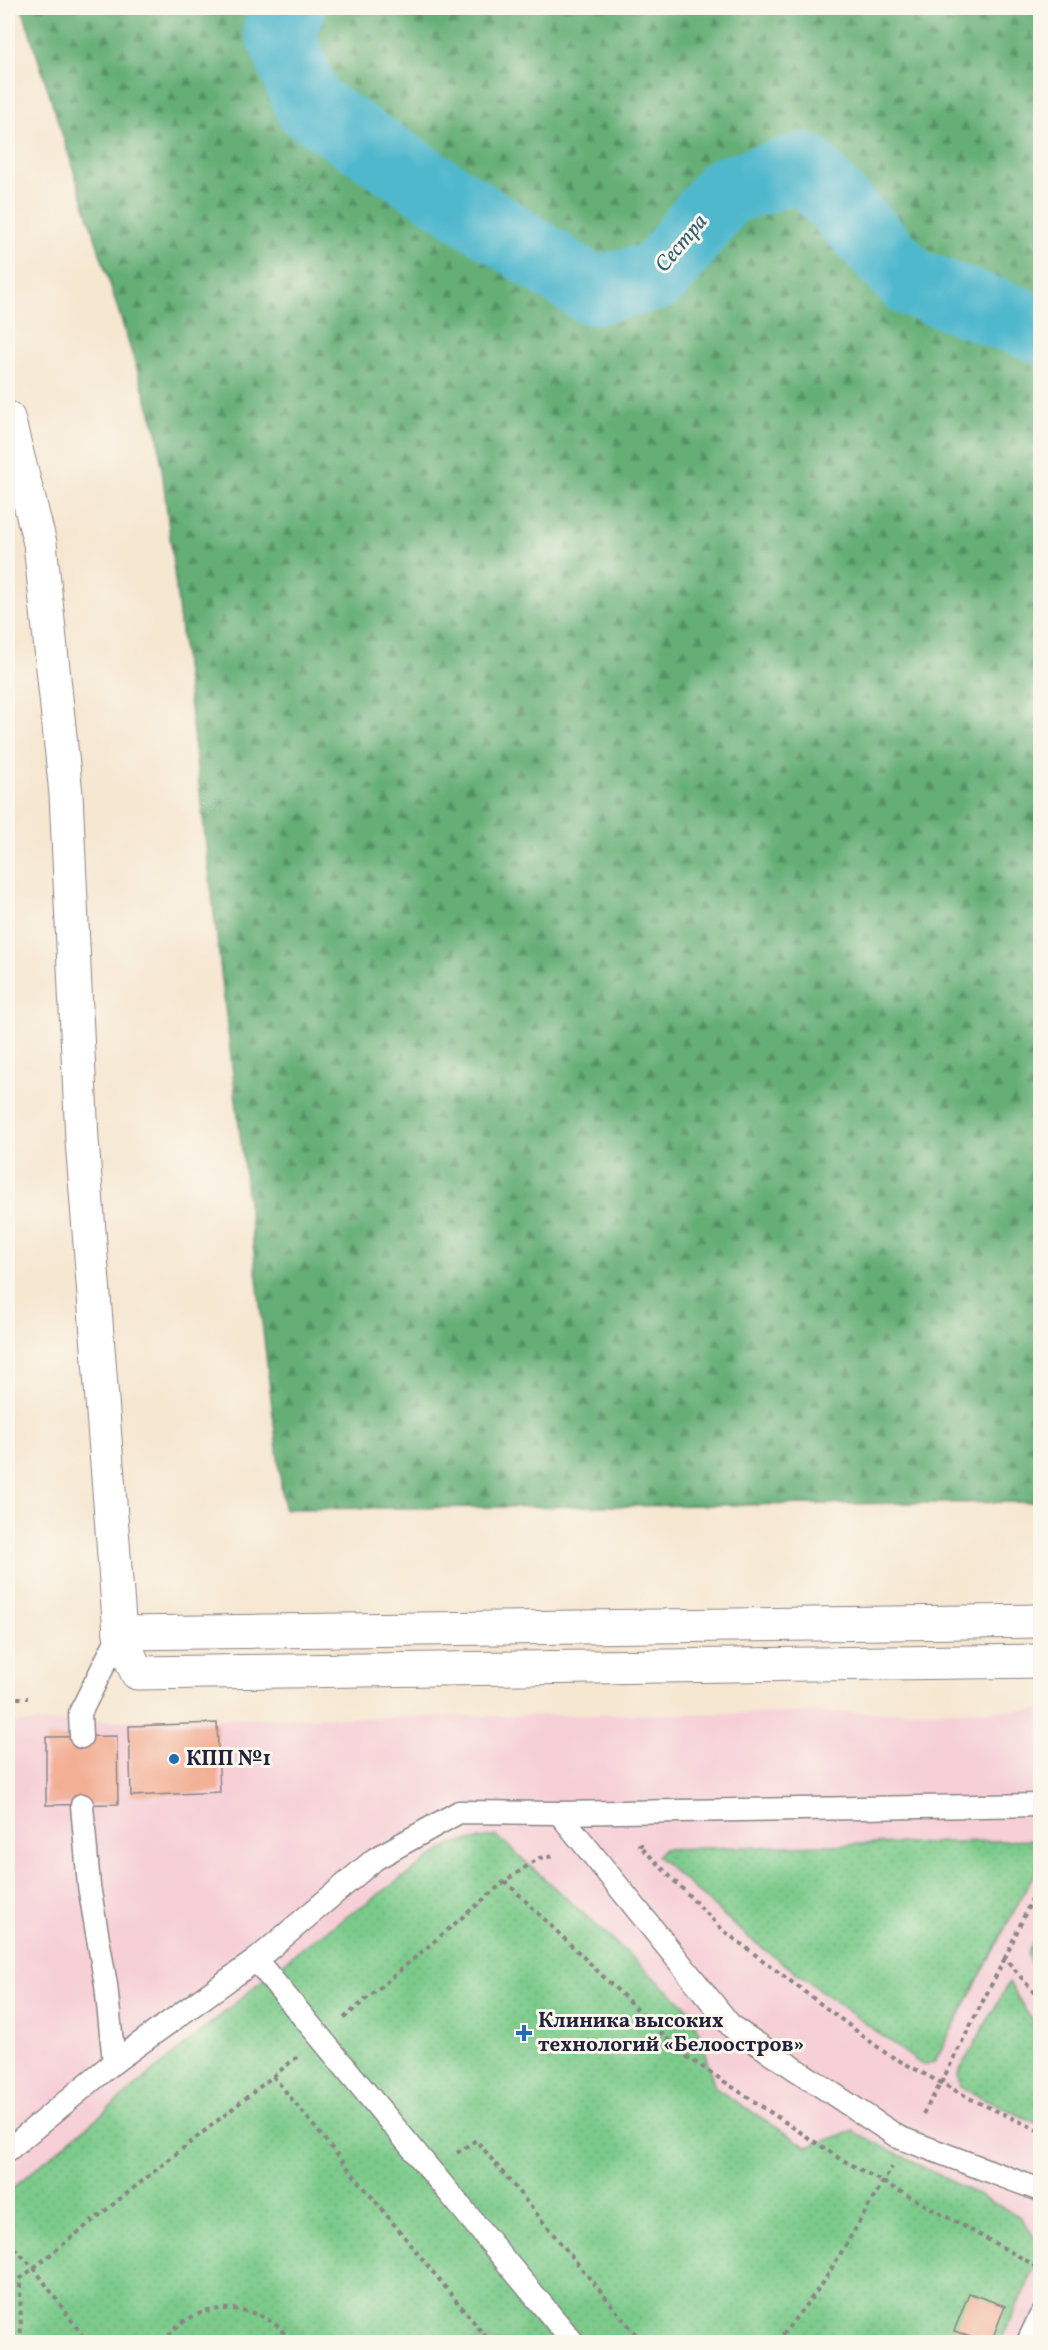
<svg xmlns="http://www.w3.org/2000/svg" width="1048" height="2350" font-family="Vollkorn,serif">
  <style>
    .built { fill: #f6cfd7 }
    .grass { fill: url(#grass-dots); stroke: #4f7663; stroke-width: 1.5 }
    .forest { fill: url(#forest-firs); stroke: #446859; stroke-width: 1.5 }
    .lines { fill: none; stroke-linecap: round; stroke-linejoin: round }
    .river { stroke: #4fb8cd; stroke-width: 69 }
    .building { fill: #f3ae94 }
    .lane-casing { stroke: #8c8486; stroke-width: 25 }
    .street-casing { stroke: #8c8486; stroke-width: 35 }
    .path { stroke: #8c8486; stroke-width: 4; stroke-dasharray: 4.5 4.5; stroke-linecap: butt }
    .lane { stroke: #fff; stroke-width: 22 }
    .street { stroke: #fff; stroke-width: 33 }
    .poi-dot { fill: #1f6fb2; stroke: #fbf7ec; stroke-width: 2 }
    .labels { text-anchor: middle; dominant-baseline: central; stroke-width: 6; stroke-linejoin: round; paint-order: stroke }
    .poi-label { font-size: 21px; font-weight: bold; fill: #22223b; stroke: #fbf7ec; text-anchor: start }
    .water-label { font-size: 22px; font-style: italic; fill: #345e75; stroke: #fbf7ec }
  </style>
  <defs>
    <pattern id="grass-dots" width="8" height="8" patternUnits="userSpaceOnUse" patternTransform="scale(1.5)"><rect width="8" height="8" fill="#7ccb8b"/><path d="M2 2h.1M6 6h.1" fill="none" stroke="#6bae79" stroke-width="1.8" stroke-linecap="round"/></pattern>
    <pattern id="forest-firs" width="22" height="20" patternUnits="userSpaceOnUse" patternTransform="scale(1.5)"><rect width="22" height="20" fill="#65af77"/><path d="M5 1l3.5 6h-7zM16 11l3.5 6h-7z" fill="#538e63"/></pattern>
  </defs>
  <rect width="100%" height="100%" fill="#fbf7ec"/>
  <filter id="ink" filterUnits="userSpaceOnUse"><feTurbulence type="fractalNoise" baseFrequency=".0167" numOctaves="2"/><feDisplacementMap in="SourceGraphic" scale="12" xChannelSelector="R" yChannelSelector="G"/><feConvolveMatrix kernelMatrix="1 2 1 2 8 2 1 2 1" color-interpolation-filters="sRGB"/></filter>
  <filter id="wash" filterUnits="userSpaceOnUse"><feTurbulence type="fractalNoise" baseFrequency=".008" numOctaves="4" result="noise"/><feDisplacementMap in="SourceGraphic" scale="24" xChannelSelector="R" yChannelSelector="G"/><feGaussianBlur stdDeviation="1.35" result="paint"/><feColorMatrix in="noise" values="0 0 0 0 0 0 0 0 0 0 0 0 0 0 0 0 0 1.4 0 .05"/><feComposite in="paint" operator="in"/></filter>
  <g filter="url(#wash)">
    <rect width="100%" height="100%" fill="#f6e7d1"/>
    <path class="built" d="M1040,1710v632h-1032v-619l210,-4z"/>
    <g class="grass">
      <path d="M497,1836l196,177 22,75 92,59 46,-16 166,85 21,29v12l-40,85h-992v-150l291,-242 152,-106z"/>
      <path d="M1040,1840v22l-106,201 -12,2 -173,-127 -92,-82 7,-7z"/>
      <path d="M1040,1929v48l-8,-10 -5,-14z"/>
      <path d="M1009,1982l18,31 13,13v99l-80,-38 -2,-13z"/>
    </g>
    <path class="forest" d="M22,8h1018v1494l-756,7 -126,-1074z"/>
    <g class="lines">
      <path class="river" d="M291,8l-13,20 31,78 283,185 66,-15 67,-85 79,-24 106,115 130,47"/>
    </g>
    <g id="blocks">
      <g class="building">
        <path d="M217,1723l3,69 -89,4 -2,-70z"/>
        <path d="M117,1736l1,68 -72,1v-68z"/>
        <path d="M969,2293l36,13 -14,36h-7l-30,-11z"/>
      </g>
    </g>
  </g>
  <g filter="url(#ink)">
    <use href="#blocks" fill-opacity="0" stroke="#8c8486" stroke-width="1.5"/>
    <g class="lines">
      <g class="lane-casing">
        <g id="lane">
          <path d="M81,1737l-1,-24 40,-80"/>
          <path d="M82,1805l7,81 17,99 8,77"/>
          <path d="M559,1813l173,214 166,110 142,53"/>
          <path d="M256,1960l317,382"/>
          <path d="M8,2150l106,-88 142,-102 119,-101 84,-47 100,1 481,-8"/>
          <path d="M1028,2342l12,-25"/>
        </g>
      </g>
      <g class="street-casing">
        <g id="street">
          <path d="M8,418l32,125 26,251 16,346 38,493 17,40 903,-12"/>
          <path d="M120,1633l920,-12"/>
        </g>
      </g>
      <g class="path">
        <path d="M8,1698h20"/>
        <path d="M643,1845h-4l85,86 163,123 84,45 69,32"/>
        <path d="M505,1881l178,173 156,104 201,110"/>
        <path d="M1040,1881l-35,77 35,42"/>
        <path d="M344,2018l161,-137 34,-23 16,-2"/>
        <path d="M273,2076l217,266"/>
        <path d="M923,2114l18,-31 64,-125"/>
        <path d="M457,2153l19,-13 166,202"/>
        <path d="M8,2242l26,26 53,74"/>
        <path d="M21,2342l-1,-63 277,-222"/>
        <path d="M163,2342c5,-5 10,-12 16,-17 27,-22 70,-21 97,0 6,4 11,12 16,17"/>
        <path d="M777,2342l46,-59 69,-116"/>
      </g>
      <use href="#lane" class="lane"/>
      <use href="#street" class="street"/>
    </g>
  </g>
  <g class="poi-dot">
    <circle cx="174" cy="1759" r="6"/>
    <path d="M521 2024h6v6h6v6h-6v6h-6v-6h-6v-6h6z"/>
  </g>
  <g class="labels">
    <g class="poi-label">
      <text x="186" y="1759">КПП №1</text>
      <text x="538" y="2021">Клиника высоких<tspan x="538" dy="24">технологий «Белоостров»</tspan></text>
    </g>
    <g class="water-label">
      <text transform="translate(682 244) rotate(-50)">Сестра</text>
    </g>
  </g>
  <rect width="1048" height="2350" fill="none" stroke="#fbf7ec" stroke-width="30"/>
</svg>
